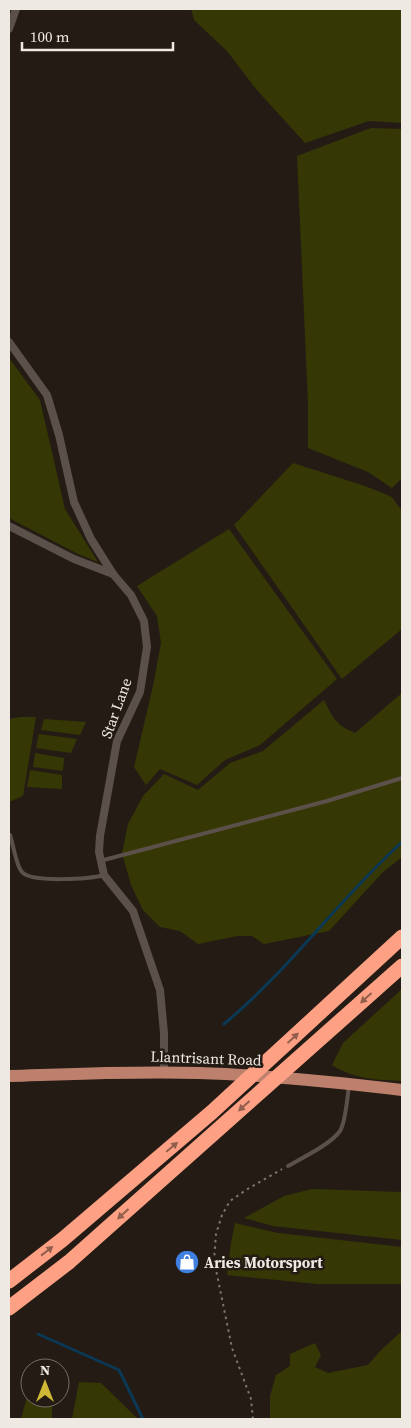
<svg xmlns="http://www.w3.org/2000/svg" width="411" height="1428" font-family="'Source Serif 4',serif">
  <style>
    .green { fill: #353805 }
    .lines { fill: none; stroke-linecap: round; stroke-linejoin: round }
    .stream { stroke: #0a3855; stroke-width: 3 }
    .path { stroke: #7d756f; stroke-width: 2; stroke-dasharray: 2.5 4; stroke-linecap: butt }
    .service { stroke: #5c514a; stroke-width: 4 }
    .minor { stroke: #5c514a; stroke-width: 8 }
    .primary { stroke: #bd806d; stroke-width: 12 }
    .motorway { stroke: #fda084; stroke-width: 15 }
    .oneway { fill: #905e4c }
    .labels { text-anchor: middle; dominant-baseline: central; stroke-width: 5; stroke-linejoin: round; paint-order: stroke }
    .street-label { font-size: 15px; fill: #efe9e4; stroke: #241b14 }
    .poi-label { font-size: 15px; font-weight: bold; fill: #efe9e4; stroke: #241b14; text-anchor: start }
  </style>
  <rect width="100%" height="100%" fill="#241b14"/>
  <g class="green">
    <path d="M191,9h211v114l-33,-2 -64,22 -49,-54 -29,-38 -33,-31z"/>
    <path d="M371,128l31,1v349l-10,10 -24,-16 -60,-24v-45l-11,-247z"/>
    <path d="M9,358l31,42 25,109 33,53 -20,-8 -69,-36z"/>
    <path d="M293,463l72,23 27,11 10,14v118l-60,50 -108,-154z"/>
    <path d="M229,529l108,150 -77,66 -35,15 -28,25 -37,-16 -14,16 -12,-18 19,-81 8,-43 -4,-27 -20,-30z"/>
    <path d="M402,693v164l-20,16 -53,58 -65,13 -12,-8h-15l-39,8 -18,-13 -20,-4 -17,-17 -12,-25 -9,-32 6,-29 15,-28 21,-22 34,16 32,-27 33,-12 61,-51c9,18 12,25 31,33z"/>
    <path d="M20,717h16l-13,79 -14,6v-83z"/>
    <path d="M44,719l42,3 -6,13 -39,-5z"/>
    <path d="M39,734l38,5 -6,14 -35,-5z"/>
    <path d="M35,753l29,5 -1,13 -30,-4z"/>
    <path d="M30,770l32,5v14l-35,-2z"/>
    <path d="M402,989v92c-24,-1 -49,-2 -70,-16l11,-22z"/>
    <path d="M312,1189l90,3v48l-129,-14 -29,-8 40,-22z"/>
    <path d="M235,1223l43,10 124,14v37h-85l-90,-9 4,-32z"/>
    <path d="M402,1331v88h-132v-23l6,-21 14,-9v-12l25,-11 6,12 -6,12 13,6 40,-8 12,-14z"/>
    <path d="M30,1372v26h22v21h-31l6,-22 -1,-22z"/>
    <path d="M79,1382l22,1 37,36h-66z"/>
  </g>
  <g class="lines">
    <g class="stream">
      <path d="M224,1024c66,-55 115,-125 178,-182"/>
      <path d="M38,1334l81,36 24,49"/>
    </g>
    <path class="path" d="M253,1419l-2,-20 -19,-51 -18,-88 2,-26 6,-19 8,-14 16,-11 36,-21"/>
    <g class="service">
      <path d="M10,835c3,8 6,31 12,37 9,11 68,7 82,3"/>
      <path d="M100,861l227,-60 75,-23"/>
      <path d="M288,1166c14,-8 43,-22 52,-35 6,-10 7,-33 9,-45"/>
    </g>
    <g class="minor">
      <path d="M9,29l7,-20"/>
      <path d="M9,342l38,53 12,40 15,67 17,37 22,35 18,21 13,26 3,26 -7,45 -23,49 -17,95 -1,16 5,23 29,36 27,79 4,43v40"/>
      <path d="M9,526l65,33 39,15"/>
    </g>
    <path class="primary" d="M9,1076c63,-2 126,-5 189,-3 69,2 137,9 204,17"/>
    <g class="motorway">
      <path d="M9,1281l53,-41 150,-128 190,-175"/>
      <path d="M9,1308l60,-46 333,-296"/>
    </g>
  </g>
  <defs><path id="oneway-solid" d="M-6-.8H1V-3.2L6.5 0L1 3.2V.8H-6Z" transform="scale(1.25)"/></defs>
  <g class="oneway">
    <use href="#oneway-solid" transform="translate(366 998) rotate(138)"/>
    <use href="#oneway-solid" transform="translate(293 1038) rotate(-43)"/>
    <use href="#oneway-solid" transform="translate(244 1106) rotate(138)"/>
    <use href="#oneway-solid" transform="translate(172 1147) rotate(-40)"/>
    <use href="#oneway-solid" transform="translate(123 1214) rotate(138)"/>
    <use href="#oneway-solid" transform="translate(47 1251) rotate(-38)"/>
  </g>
  <defs>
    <g id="shop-disc" transform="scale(1.25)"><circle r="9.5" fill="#3f7fe0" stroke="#241b14"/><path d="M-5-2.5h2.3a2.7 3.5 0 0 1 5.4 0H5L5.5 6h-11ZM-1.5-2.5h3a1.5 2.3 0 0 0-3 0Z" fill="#fff"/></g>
  </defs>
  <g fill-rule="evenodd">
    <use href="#shop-disc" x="187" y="1262"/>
  </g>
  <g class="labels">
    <g class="street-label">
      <text transform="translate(116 708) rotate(-70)">Star Lane</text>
      <text transform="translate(206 1058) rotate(2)">Llantrisant Road</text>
    </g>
    <g class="poi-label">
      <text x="204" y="1262">Aries Motorsport</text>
    </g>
  </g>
  <rect width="411" height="1428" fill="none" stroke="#efe9e4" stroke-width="20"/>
  <g transform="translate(45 1383)"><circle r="24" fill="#241b14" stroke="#756d67"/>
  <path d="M0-4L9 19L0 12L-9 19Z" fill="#d0b837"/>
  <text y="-8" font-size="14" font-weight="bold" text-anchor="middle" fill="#efe9e4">N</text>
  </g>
  <path d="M22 42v8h151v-8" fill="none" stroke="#efe9e4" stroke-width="2.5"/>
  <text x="30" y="42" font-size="15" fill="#efe9e4" stroke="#241b14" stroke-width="4" paint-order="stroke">100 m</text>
</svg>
